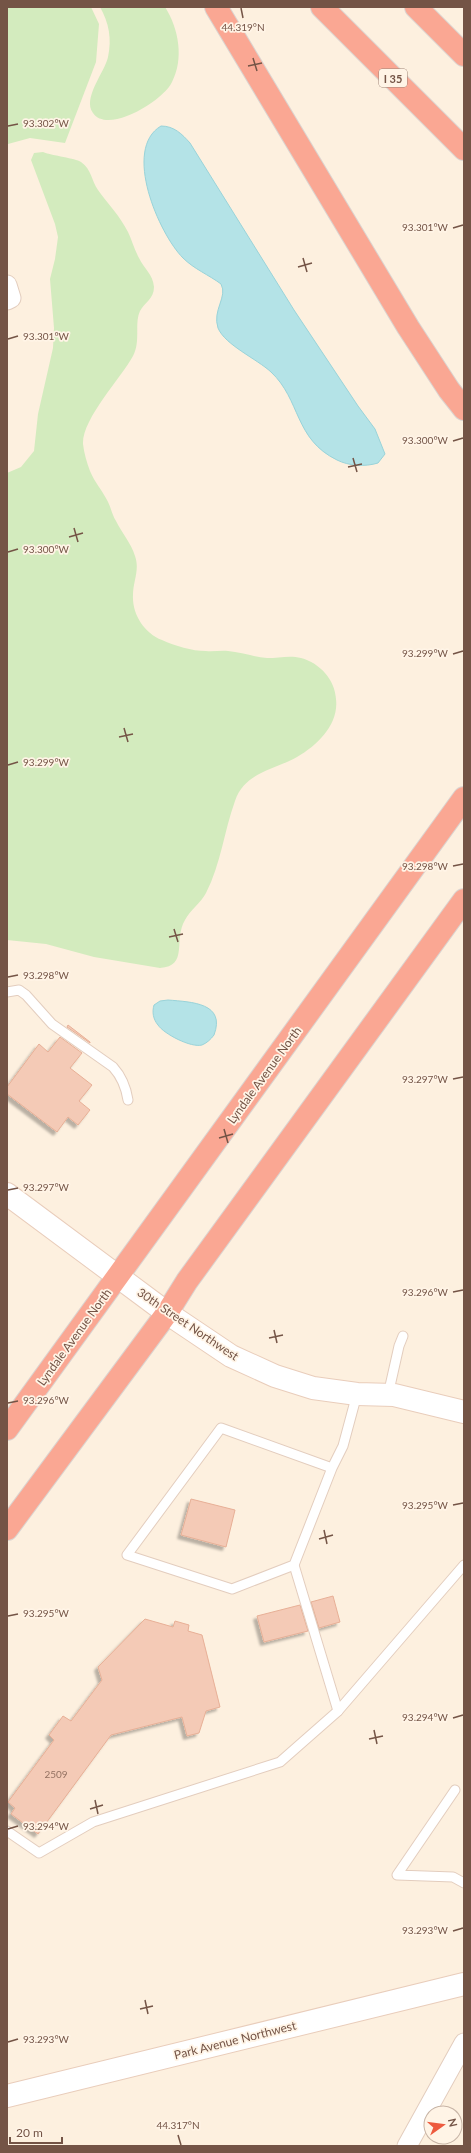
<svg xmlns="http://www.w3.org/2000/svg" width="471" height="2153" font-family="Lato,sans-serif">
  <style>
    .green { fill: #d3ebbe }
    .water { fill: #b4e3e7; stroke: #99d3d9 }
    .building { fill: #f4cab6; stroke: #e7af96; filter: url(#shadow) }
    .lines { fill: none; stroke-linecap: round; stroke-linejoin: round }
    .lane-casing { stroke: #e3cdbe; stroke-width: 11 }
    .street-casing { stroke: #e3cdbe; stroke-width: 21 }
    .secondary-casing { stroke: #e9cdbb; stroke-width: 24 }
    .highway-casing { stroke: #dbd3cf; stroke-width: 24 }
    .lane { stroke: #fff; stroke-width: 9 }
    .street { stroke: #fff; stroke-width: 19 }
    .secondary { stroke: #fff; stroke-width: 22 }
    .highway { stroke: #faa793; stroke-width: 22 }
    .ticks { fill: none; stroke: #745446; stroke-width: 1.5 }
    .labels { text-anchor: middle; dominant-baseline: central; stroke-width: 3.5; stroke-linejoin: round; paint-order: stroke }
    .number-label { font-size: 10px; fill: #947262 }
    .shield { fill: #fff4e6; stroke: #9e8476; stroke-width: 1 }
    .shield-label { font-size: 11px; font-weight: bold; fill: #745446 }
    .street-label { font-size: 12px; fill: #745446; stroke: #fff4e6 }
    .ticks-label { font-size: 10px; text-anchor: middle; fill: #745446; stroke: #fff4e6; stroke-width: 3.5; stroke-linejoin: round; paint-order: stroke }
  </style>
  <defs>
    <filter id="shadow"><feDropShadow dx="-3.5" dy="3.5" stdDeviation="1" flood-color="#0004"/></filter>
  </defs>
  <rect width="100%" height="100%" fill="#fdf0df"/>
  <g class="green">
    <path d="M7,7h84l8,17 -3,38 -31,81 -35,-5 -22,6 -1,-1z"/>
    <path d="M100,7h65c14,22 19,52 7,75 -8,18 -64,53 -79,31 -11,-15 12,-41 15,-56 4,-18 1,-34 -8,-50z"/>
    <path d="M43,152c10,4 32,6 38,10 11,8 10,18 17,28 10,14 22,26 30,42 4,8 6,17 11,26 5,11 14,16 15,29 0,12 -10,16 -14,24 -6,13 1,30 -7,45 -12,22 -51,63 -50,88 1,9 4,19 7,27 5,12 12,19 17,29 4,7 5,15 9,21 6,12 15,22 19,35 5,14 -2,25 -2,39 -1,19 11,38 29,45 13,6 30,11 44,11 7,1 15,-1 22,0 13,1 26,6 39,7 12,0 23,-3 34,0 19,5 34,22 35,41 3,25 -18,46 -39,58 -23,13 -52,15 -62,44 -11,30 -14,63 -29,92 -5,10 -16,17 -21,27 -12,20 4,46 -25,48l-66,-11 -48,-13 -39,-4v-467l14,-6 13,-16 4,-37 15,-66 1,-20 -4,-49 5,-20 3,-22 -3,-13 -24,-64 3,-7z"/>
  </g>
  <g class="water">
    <path d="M161,126c13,0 21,8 29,17l104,167 64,96 17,23 10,25 -7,9c-13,4 -29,3 -41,-3 -43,-21 -36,-60 -66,-88 -14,-13 -46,-27 -53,-44 -6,-18 10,-31 3,-44 -12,-9 -27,-15 -38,-26 -24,-24 -61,-109 -22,-132z"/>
    <path d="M168,1000c24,2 58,3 46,35 -3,4 -7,8 -12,10 -11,3 -38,-11 -44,-20 -5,-6 -6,-13 -4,-20l6,-4z"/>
  </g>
  <g class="building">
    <path d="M68,1025l22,17v1l-23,-16z"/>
    <path d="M60,1037l22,16 -12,15 22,17 -13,16 11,9 -12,15 -10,-8 -11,15 -50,-38v-7l32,-43 9,8z"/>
    <path d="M191,1499l44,11 -9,37 -45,-12z"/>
    <path d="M333,1596l7,26 -21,6 -8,-26z"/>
    <path d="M300,1605l8,26 -44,11 -7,-26z"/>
    <path d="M145,1619l28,8 2,-6 14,4 -1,6 14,4 18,72 -14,4 -7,22 -12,3 -5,-19 -71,18 -73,99 -27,-20 4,-6 -7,-6 46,-62 -5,-5 14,-19 8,5 31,-41 -4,-13z"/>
  </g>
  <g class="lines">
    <g class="lane-casing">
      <g id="lane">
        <path d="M7,992l12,-2 7,5 26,29 61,43c9,10 13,20 15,33"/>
        <path d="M388,1395l11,-49 4,-10"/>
        <path d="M332,1468l-38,97 -62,24 -105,-34 94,-127 111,40 11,-22 14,-52"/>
        <path d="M294,1565l44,146"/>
        <path d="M455,1790l-58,85 56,2 11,6"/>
        <path d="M7,1831l32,22 54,-31 187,-60 58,-51 126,-146"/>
      </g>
    </g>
    <g class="street-casing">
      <g id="street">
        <path d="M7,285l4,13 -4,2"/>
        <path d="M407,2146l57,-103"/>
      </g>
    </g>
    <g class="secondary-casing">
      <g id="secondary">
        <path d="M7,1194l160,119 64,43 44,20 38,12 44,6 37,1 70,17"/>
        <path d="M7,2096l457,-112"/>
      </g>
    </g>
    <g class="highway-casing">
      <g id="highway">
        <path d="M216,7l192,320 41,63 15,19"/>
        <path d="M322,7l142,142"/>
        <path d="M416,7l48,48"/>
        <path d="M7,1429l457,-631"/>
        <path d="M7,1529l160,-216 20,-32 277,-381"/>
      </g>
    </g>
    <use href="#lane" class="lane"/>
    <use href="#street" class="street"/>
    <use href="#secondary" class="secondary"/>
    <use href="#highway" class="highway"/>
  </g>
  <path class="ticks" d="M241,8l2,10M253,58l4,13M248,66l14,-3M8,126l10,-2M453,228l10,-3M303,258l4,14M298,267l14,-4M8,339l10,-3M453,441l10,-3M353,458l4,14M348,467l14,-3M74,528l4,14M69,537l14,-4M8,552l10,-3M453,654l10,-3M124,728l4,14M119,737l14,-3M8,765l10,-3M453,866l10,-2M174,929l4,13M169,937l14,-3M8,977l10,-2M453,1079l10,-2M224,1129l4,14M219,1138l14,-4M8,1190l10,-2M453,1292l10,-2M274,1330l3,13M269,1338l14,-3M8,1403l10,-2M453,1505l10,-2M324,1530l3,14M319,1539l14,-4M8,1616l10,-2M453,1718l10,-3M374,1730l3,14M369,1739l14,-3M95,1800l3,14M90,1809l13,-4M8,1829l10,-3M453,1931l10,-3M145,2000l3,14M140,2009l13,-3M8,2042l10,-3M178,2135l3,10"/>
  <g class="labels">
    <g class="number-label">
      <text x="56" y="1774">2509</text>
    </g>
    <rect class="shield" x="379" y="69" width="28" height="18" rx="3"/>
    <g class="shield-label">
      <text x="393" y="78">I 35</text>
    </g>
    <g class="street-label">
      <text transform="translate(264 1075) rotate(-54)">Lyndale Avenue North</text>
      <text transform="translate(188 1324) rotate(34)">30th Street Northwest</text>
      <text transform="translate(74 1337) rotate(-54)">Lyndale Avenue North</text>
      <text transform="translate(235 2040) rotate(-14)">Park Avenue Northwest</text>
    </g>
  </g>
  <g class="ticks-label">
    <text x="243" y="31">44.319°N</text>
    <text x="46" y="127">93.302°W</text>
    <text x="425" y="231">93.301°W</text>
    <text x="46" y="340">93.301°W</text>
    <text x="425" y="444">93.300°W</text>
    <text x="46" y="553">93.300°W</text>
    <text x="425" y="657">93.299°W</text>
    <text x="46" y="766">93.299°W</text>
    <text x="425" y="870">93.298°W</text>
    <text x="46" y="979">93.298°W</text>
    <text x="425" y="1083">93.297°W</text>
    <text x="46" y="1191">93.297°W</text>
    <text x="425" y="1296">93.296°W</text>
    <text x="46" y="1404">93.296°W</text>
    <text x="425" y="1509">93.295°W</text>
    <text x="46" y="1617">93.295°W</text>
    <text x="425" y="1721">93.294°W</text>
    <text x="46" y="1830">93.294°W</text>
    <text x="425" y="1934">93.293°W</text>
    <text x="46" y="2043">93.293°W</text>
    <text x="178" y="2129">44.317°N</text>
  </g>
  <rect width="471" height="2153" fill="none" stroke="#745446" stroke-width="16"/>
  <g transform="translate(443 2125) rotate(76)"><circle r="19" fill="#fff4e6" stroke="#c7b4a6"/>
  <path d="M0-3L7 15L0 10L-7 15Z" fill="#ed5a3e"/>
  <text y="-6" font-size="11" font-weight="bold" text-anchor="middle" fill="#745446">N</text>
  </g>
  <path d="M10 2137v6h52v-6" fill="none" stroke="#745446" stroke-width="2"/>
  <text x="16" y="2137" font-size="12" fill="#745446" stroke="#fff4e6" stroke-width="3" paint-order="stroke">20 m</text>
</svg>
